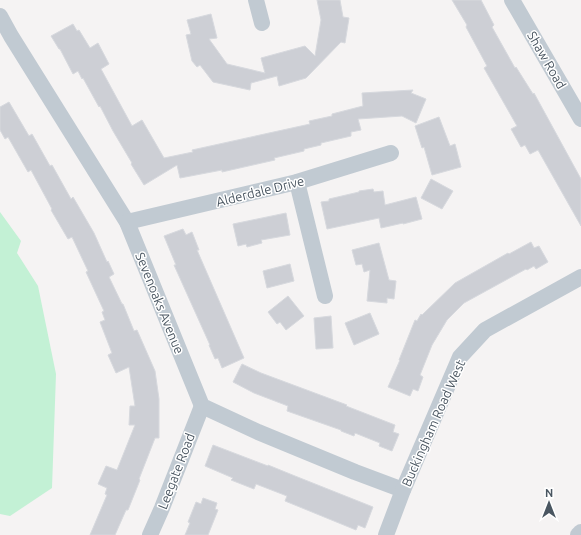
<svg xmlns="http://www.w3.org/2000/svg" width="581" height="535" font-family="Ubuntu,sans-serif">
  <style>
    .green { fill: #c3f1d5 }
    .building { fill: #cdcfd5; stroke: #d7d9de }
    .lines { fill: none; stroke-linecap: round; stroke-linejoin: round }
    .street { stroke: #c1cad2; stroke-width: 16 }
    .labels { text-anchor: middle; dominant-baseline: central; stroke-width: 3; stroke-linejoin: round; paint-order: stroke }
    .street-label { font-size: 13px; fill: #4a5661; stroke: #fff }
  </style>
  <rect width="100%" height="100%" fill="#f5f3f3"/>
  <path class="green" d="M0,212l21,29 -4,12 21,33 18,88 -4,114 -42,28 -10,-2z"/>
  <g class="building">
    <path d="M317,0h23l3,17 6,1 -4,25 -4,-1 -35,36 -27,8 -2,-10 -26,7 -1,7 -37,-8 -13,-17 -3,2 -5,-6 -6,-26 5,-1 -4,-14 24,-6 6,24 -8,1 18,25 38,9 -4,-15 44,-12 10,10 6,-36z"/>
    <path d="M452,0h29l13,25 -2,2 23,41 1,-1 17,27 1,-1 47,86v47l-43,-76 -8,4 -5,-9 -4,2 -10,-18 6,-3 -33,-58 3,-2 -21,-39 1,-2z"/>
    <path d="M73,24l4,7 2,-1 11,18 8,-5 11,21 -8,5 31,57 10,-6 22,38 29,-6 -1,-2 118,-26 -1,-3 23,-5v-2l31,-8 -1,-13 51,-3 -2,3 15,6 -10,24 -14,-7 -44,3 3,11 -10,2v4l-30,7v2l-17,4v2l-30,7 1,2 -53,12v-2l-42,8 -3,-13 -33,20 -13,-21 1,-1 -19,-32 -13,-25 -1,1 -16,-29 -1,1 -4,-8 -5,3 -13,-25h-1l-8,-13z"/>
    <path d="M9,102l20,34 3,-2 18,32 2,-1 19,34 2,-2 21,36 13,29 1,-1 6,13 -5,3 13,27h1l11,27 3,-1 18,41 4,28v39h-4l-16,41 1,1 -12,30h-2l-11,25h-25l17,-40 -2,-1 2,-6 -9,-4 8,-18 11,4 18,-45h-6l1,-19h5l-6,-39 -13,6 -8,-18 4,-2 -12,-31 5,-2 -3,-8 2,-1 -18,-39 2,-1 -16,-34 -4,2 -17,-29 1,-1 -21,-39 -3,2 -20,-35 -3,2 -5,-9v-23z"/>
    <path d="M439,117l11,29 5,-2 6,23 -29,8 -8,-28 -2,1 -7,-22z"/>
    <path d="M431,179l22,12 -11,18 -21,-11z"/>
    <path d="M373,189l1,3 9,-1 2,14 31,-8 6,22 -19,5v-1l-22,5 -2,-10 -52,11 -6,-27 8,-1v-2l30,-7v-1z"/>
    <path d="M286,213l4,22 -29,5 1,3 -15,4 -1,-3 -8,2 -5,-22z"/>
    <path d="M183,229l3,6 6,-3 7,18h-2l47,108 -22,10 -4,-10 -3,1 -6,-14h1l-36,-80h2l-12,-29z"/>
    <path d="M531,242l3,6 5,-2 9,16 -12,7 -2,-3 -7,4 -1,-1 -62,34 -17,17 -15,25 -12,30 3,2 -5,14 -5,-2 -3,7 -22,-9 12,-27h-1l16,-40 2,1 4,-7 1,1 33,-32 53,-30 1,1z"/>
    <path d="M379,243l10,37 7,1 -2,18 -7,-1v5l-20,-2 3,-31 -6,2 -2,-8 -6,1 -4,-15z"/>
    <path d="M290,264l4,17 -27,7 -4,-17z"/>
    <path d="M288,296l16,20 -18,14 -6,-8 -3,2 -9,-12z"/>
    <path d="M370,313l9,21 -25,11 -9,-22z"/>
    <path d="M331,316l2,32 -17,1 -2,-31z"/>
    <path d="M242,364l19,9 86,32 -1,1 49,19 -2,7 6,2 -7,17 -13,-5 1,-3 -25,-10 -1,3 -13,-5v-1l-54,-19 1,-5 -34,-13 -21,-11z"/>
    <path d="M213,445l55,21v-1l27,11 78,31 -8,21 -7,-3 -2,5 -71,-29 2,-5 -31,-12 -2,5 -23,-9 2,-2 -28,-12z"/>
    <path d="M203,498l14,5 -2,6 3,1 -10,25h-23l5,-12 -2,-1 8,-20 5,2z"/>
  </g>
  <g class="lines">
    <g class="street">
      <path d="M256,0l6,23"/>
      <path d="M512,0l69,119"/>
      <path d="M0,16l11,20 116,186 75,184 56,26 97,40 48,18"/>
      <path d="M297,182l28,114"/>
      <path d="M127,222l170,-40 94,-29"/>
      <path d="M150,535l12,-27 40,-102"/>
      <path d="M386,535l17,-45 57,-133 25,-27 96,-53"/>
      <path d="M578,535l3,-3"/>
    </g>
  </g>
  <g class="labels">
    <g class="street-label">
      <text transform="translate(547 60) rotate(60)">Shaw Road</text>
      <text transform="translate(260 191) rotate(-14)">Alderdale Drive</text>
      <text transform="translate(160 303) rotate(68)">Sevenoaks Avenue</text>
      <text transform="translate(433 423) rotate(-66)">Buckingham Road West</text>
      <text transform="translate(176 471) rotate(-69)">Leegate Road</text>
    </g>
  </g>
  <g transform="translate(549 503)" stroke="#ffffff" stroke-width="3" paint-order="stroke">
  <path d="M0-3L7 15L0 10L-7 15Z" fill="#4a5661"/>
  <text y="-6" font-size="11" font-weight="bold" text-anchor="middle" fill="#4a5661">N</text>
  </g>
</svg>
